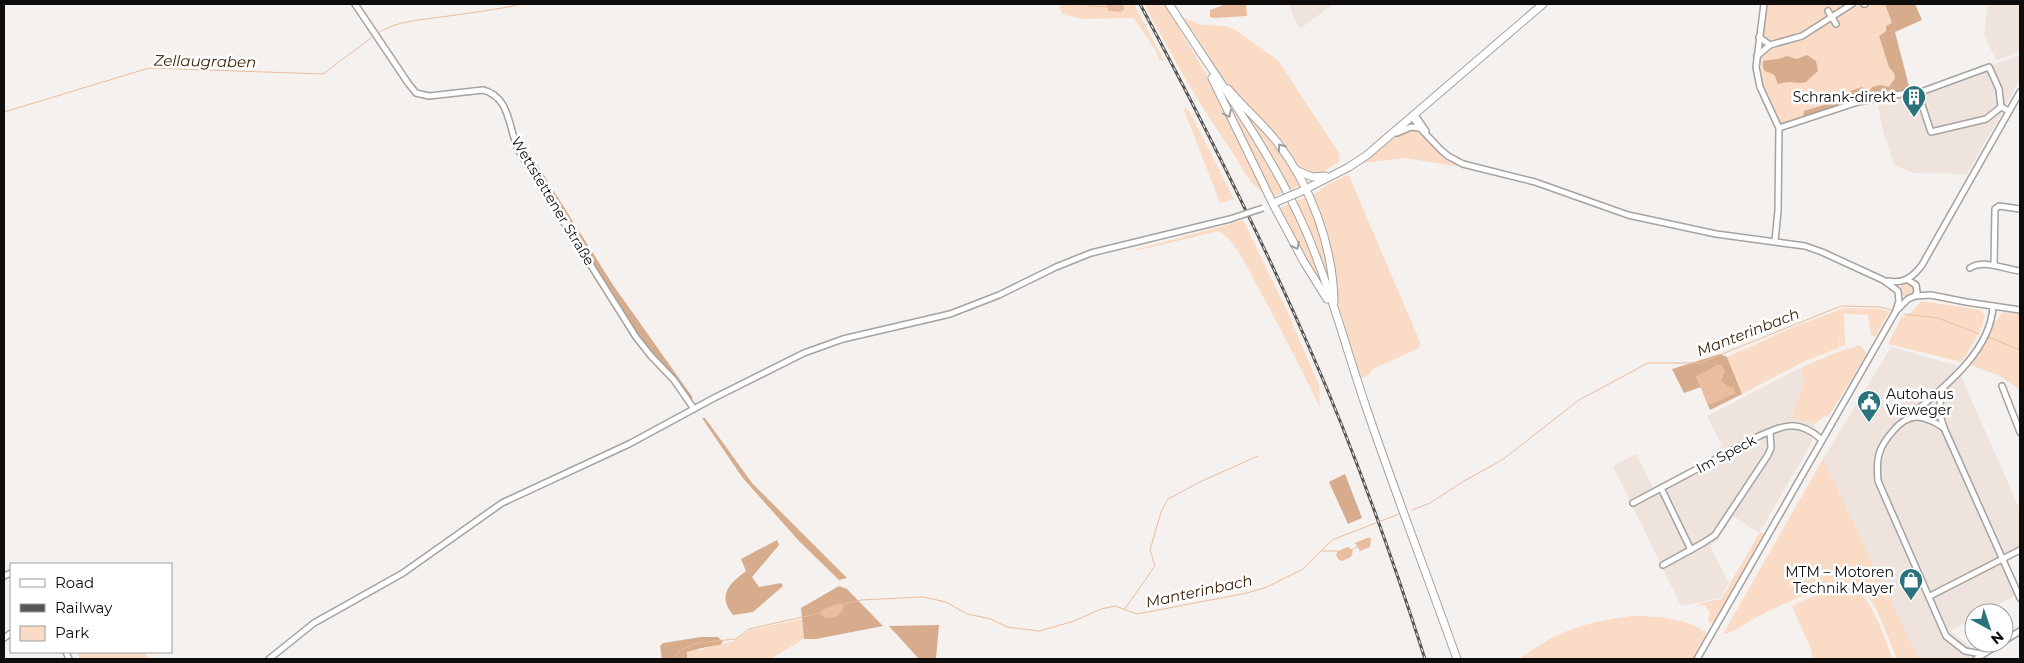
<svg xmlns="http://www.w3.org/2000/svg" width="2024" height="663" font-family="Montserrat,sans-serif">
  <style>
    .built { fill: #eee4dd }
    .green { fill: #fadbc5 }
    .forest { fill: #d7ac8c }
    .water { fill: #e9bd9d }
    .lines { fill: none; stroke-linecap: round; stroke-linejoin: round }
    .stream { stroke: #e9bd9d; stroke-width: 1 }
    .minor-casing { stroke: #a5a2a0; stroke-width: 8 }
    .major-casing { stroke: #a5a2a0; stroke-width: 9 }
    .minor { stroke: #fff; stroke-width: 5 }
    .major { stroke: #fff; stroke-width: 7 }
    .rail-casing { stroke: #585655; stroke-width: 3 }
    .rail { stroke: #fff; stroke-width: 1; stroke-dasharray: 4; stroke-linecap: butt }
    .minor-bridge-casing { stroke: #a5a2a0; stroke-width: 8; stroke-linecap: butt }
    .major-bridge-casing { stroke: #a5a2a0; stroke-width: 9; stroke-linecap: butt }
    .minor-bridge { stroke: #fff; stroke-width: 5 }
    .major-bridge { stroke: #fff; stroke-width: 7 }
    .oneway { stroke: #9f9e9e }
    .labels { text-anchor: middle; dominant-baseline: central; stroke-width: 5; stroke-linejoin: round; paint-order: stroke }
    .poi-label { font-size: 14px; fill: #0e0d0c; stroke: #fff; text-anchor: end }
    .street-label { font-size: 14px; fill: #0e0d0c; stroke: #fff }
    .water-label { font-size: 15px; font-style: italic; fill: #3e2107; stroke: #fff }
  </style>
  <rect width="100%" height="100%" fill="#f4f1ef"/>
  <g class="built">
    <path d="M1289,4h44l-33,25 -6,-11z"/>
    <path d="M1988,4h32v48l-24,8 -12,-25z"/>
    <path d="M2020,55v25l-53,94 -52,-1 -20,-7 -11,-31 -7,-33 38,-8z"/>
    <path d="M1891,347l65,18 64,145v39l-19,12 15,34 -33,18h-9v5l-24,13 33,26 -3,2h-62l-95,-200z"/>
    <path d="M1800,368l5,11 -14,38 24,6 -3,19 -53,91 -26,-17 -15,24 -8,6 19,37 -9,15 -39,8 -68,-140 23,-12 17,33 64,-33 -2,-4 7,-4 -15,-30z"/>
  </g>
  <g class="green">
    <path d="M1059,4h75l29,55v2l-4,-1 -3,-9 -22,-33 -51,1 -21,-5z"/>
    <path d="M1144,4h20l49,81 9,23 43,84 -2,1c-15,-11 -22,-28 -32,-43 -33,-47 -60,-96 -87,-146z"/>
    <path d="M1767,4h118l7,19 -6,8 -5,3 13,39c2,7 -1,8 -5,14l-25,3 -60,21 -1,7 -17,6h-5l-19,-42 -2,-18z"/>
    <path d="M1182,17l20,8 21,1 11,3 44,31 61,93 1,8 -17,11 -11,2 -9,-3 -23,-29 -51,-55z"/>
    <path d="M1219,86l66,106 -10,4 -4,-2z"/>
    <path d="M1232,96l37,40 13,17 19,32 -11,5 -31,-53z"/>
    <path d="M1183,107l7,5 44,87 -14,4z"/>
    <path d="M1410,129l9,2 24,25 18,11 -56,-9 -42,5 40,-32z"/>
    <path d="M1347,175l2,1 71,166 -1,6 -46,21 -5,7 -7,2 -24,-77 -26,-104 16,-12z"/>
    <path d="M1306,197c14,31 20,62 26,96l-16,-48 -21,-44z"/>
    <path d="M1290,204l18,39 18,49 -15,-23 -31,-59 -1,-2z"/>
    <path d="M1243,220l45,93 31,72 1,23c-20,-42 -41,-83 -64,-124 -9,-17 -20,-43 -37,-53l-84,20 1,-2c11,-2 20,-5 31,-8 25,-7 51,-13 76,-21z"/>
    <circle cx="1907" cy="290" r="7"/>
    <path d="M1921,301l60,9 4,6 -5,15 -18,31 -74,-18 13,-26 11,-6z"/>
    <path d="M1844,308l36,1 9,3 -13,24h-5l-3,-21 -24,-1 1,31 -5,2 -1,-12v13l-34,13 -63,33 -15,-37 64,-29z"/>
    <path d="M2004,312l16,2v76l-20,-14 -29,-11c10,-14 22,-45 33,-53z"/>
    <path d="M1860,345l7,9 -39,63 -3,-1 -10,7 -24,-5 14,-39 -5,-11 35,-15z"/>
    <path d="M1823,459l94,197 1,3h-21c-7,-16 -21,-57 -33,-68 -21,-19 -85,15 -107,26 -11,6 -22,15 -34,17z"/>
    <path d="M1760,532l4,2 -51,90 -5,-2 2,-10 -5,-7 -6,1 1,-3 21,-4z"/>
    <path d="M1841,588c4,0 8,0 12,1 18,5 33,54 40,70h-80l-2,-10 -19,-43 21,-10z"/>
    <path d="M1631,616c27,0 52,2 75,16v3l-13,24h-174c39,-29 64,-36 112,-43z"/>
    <path d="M802,619l2,20 -34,20h-83l-1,-7 8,-3 7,1 11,-5h8l14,-4 16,-11z"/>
    <path d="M77,652h68l3,7h-68z"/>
  </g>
  <g class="forest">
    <path d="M1885,4h30l7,16 -27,12 15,58 -107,28 1,-7 35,-11 2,-6 21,-7 5,4 3,-1 2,-3 8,-2 9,2 6,-9 -1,-5 -5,-6 -10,-31 7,-5v-5l6,-3z"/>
    <path d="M1807,55l9,6 2,10 -12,11 -5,1 -13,-1 -10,2c-1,-2 -2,-5 -3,-8 -6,-7 -13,0 -12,-15 8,-2 17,-1 23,-5l11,3z"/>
    <path d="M523,142l90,143 80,113 -3,1 -48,-56 -124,-198z"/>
    <path d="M1720,354l7,3 15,37 -32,16 -3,-7 5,1 15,-18 -7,-5 -24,-5 5,11 -17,6 -12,-24z"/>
    <path d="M702,418h3l47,65 95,95 -8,2 -40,-39 -57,-64z"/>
    <path d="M1345,474l17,44 -14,6 -19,-42z"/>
    <path d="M777,540l2,5 -27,32 7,10 22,-4 2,3 -30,26 -20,3c-16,-20 -4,-31 13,-44l-5,-12z"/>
    <path d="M839,586l8,3 36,37 -67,13h-12l-3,-31z"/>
    <path d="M939,625l-3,34h-17l-30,-33z"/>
    <path d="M701,637h17l5,5 -3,3c-7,0 -27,5 -33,7v7h-25l-2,-13 3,-3z"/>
  </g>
  <g class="water">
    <path d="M1107,4h16l1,6 -3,2 -13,-1z"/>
    <path d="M1227,4h19l1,12 -33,2 -4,-1v-7z"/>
    <path d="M1717,365h5l3,6 -4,10 6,5 6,1 3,6 -24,11 -5,-1 -11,-27z"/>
    <path d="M1367,538h4l-1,9 -10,4 -5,-8z"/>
    <path d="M1348,547l5,4 -2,6 -9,4 -3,-1 -3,-5 2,-4z"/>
    <path d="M837,604h6c2,11 -9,14 -18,14l-5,-5 2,-3z"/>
  </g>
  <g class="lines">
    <g class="stream">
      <path d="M1086,4l3,2 18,1"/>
      <path d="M378,33c18,-12 42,-13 63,-16 28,-4 55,-7 81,-13"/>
      <path d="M4,112l145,-44 174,6 48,-36"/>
      <path d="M1904,314l34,4 41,16"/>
      <path d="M1988,337l32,13"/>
      <path d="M1412,510l18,-7 34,-22 38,-21 77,-60 69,-37h52l141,-57 39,1 11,3"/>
      <path d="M1351,550l6,-3"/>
      <path d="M1322,551h16"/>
      <path d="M843,604l18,-4 62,-3 23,5 21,12 24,5 16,8 33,4 34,-10 27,-12 14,-3 22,8 110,-21 20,-6 36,-18 29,-29 67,-26"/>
      <path d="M1124,610l31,-44 -5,-16 11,-38 7,-13 34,-18 56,-25"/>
      <path d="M673,659l7,-9 17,-7 39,-4 13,-10 71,-16"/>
    </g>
    <g class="minor-casing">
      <g id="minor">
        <path d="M355,4l53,79 8,10 13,3 54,-6c28,7 25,39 36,61l117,186 15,19 23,24 20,29"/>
        <path d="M1764,4l-8,63 4,20 19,41 -1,83 -3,30"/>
        <path d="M1864,4h1"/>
        <path d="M1828,11l8,13"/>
        <path d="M1759,37l11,8 32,-9 50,-32"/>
        <path d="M1757,56l13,-11"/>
        <path d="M1918,93l13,39 55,-13 15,-12 8,4"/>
        <path d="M1412,116l8,12 21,22 7,6 15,8 72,18 93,33 88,19 89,12 17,6 61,28 15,11 1,10 -3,10 -199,348"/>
        <path d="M1412,116l5,2 9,13"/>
        <path d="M1779,128l79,-26 54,-10 6,1 71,-26 10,22 2,18"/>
        <path d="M1397,133l14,-6 8,1"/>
        <path d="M1994,265l1,-56 4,-3 21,3"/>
        <path d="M1970,268c14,-9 34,1 50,3"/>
        <path d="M1908,280l8,5 1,7 -2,4"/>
        <path d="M1888,281c16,3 25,-4 34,-16l98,-173"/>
        <path d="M1897,310l11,-11 7,-3 16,-1 35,7 54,8"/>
        <path d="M2002,386l18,46"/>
        <path d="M1942,389l-3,23 5,16 76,170"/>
        <path d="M1910,416c32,-27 81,-64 83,-110"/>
        <path d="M1944,428c-20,-13 -34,-17 -51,3 -15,17 -17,27 -15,50l68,155 19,15 17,3"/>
        <path d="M1661,488l30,62"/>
        <path d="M1633,503l126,-67c25,-11 39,-17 62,3"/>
        <path d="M1663,565l40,-22 12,-8 53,-80 3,-7 -1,-16"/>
        <path d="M4,576l7,-3"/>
        <path d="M1930,596l90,-46"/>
        <path d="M4,638l7,-5"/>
        <path d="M2004,641l16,-10"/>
        <path d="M66,652l3,7"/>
        <path d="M269,659l45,-36 89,-50 99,-70 127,-59 85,-46 90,-45 39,-14 107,-25 49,-19 57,-28 35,-14 139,-34"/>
        <path d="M1976,659l25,-16"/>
      </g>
    </g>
    <g class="major-casing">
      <g id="major">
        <path d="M1169,4c47,74 101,145 136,225 25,58 41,119 61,178 29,85 61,168 91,252"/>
        <path d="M1212,78l61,126 31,58 23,37"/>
        <path d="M1228,89c16,19 34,34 49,53 34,44 56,104 57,160"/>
        <path d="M1296,170l16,7 13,-1"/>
        <path d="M1302,191l47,-24 18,-12 176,-151"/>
      </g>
    </g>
    <use href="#minor" class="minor"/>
    <use href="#major" class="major"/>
    <g class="rail-casing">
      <path id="rail" d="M1140,4c60,112 118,226 169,343 45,102 82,206 116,312"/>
    </g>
    <use href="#rail" class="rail"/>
    <g class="minor-bridge-casing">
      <path id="minor-bridge" d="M1230,219l33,-11"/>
    </g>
    <g class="major-bridge-casing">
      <path id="major-bridge" d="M1276,202l26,-11"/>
    </g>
    <use href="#minor-bridge" class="minor-bridge"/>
    <use href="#major-bridge" class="major-bridge"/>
  </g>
  <defs><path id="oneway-chevron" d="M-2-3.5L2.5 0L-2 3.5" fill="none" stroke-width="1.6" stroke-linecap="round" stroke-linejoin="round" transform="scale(1.25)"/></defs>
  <g class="oneway">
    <use href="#oneway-chevron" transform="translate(1228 114) rotate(64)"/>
    <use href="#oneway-chevron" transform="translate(1281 147) rotate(-126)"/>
    <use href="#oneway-chevron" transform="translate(1296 246) rotate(63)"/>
  </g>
  <defs>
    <g id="building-pin" transform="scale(1.25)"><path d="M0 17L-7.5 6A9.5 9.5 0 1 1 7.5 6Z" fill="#2a727c" stroke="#fff"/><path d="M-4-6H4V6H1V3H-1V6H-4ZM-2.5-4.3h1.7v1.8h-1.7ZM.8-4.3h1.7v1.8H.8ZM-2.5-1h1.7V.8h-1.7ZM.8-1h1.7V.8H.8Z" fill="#fff"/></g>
    <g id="civic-pin" transform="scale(1.25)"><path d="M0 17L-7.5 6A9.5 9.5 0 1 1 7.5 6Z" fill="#2a727c" stroke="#fff"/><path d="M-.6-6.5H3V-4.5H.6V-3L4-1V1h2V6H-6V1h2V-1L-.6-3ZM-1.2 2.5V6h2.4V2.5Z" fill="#fff"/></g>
    <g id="shop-pin" transform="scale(1.25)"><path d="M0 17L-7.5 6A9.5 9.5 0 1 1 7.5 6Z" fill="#2a727c" stroke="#fff"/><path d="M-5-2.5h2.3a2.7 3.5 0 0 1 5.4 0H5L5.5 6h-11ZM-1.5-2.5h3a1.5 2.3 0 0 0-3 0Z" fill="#fff"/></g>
  </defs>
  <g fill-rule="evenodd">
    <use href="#building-pin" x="1914" y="97"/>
    <use href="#civic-pin" x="1869" y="402"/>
    <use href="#shop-pin" x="1911" y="580"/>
  </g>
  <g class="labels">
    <g class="poi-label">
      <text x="1896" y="97">Schrank-direkt</text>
      <text x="1886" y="394" text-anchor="start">Autohaus<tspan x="1886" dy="16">Vieweger</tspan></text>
      <text x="1894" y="572">MTM – Motoren<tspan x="1894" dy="16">Technik Mayer</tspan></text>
    </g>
    <g class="street-label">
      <text transform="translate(553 201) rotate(59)">Wettstettener Straße</text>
      <text transform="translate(1726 454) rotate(-28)">Im Speck</text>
    </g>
    <g class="water-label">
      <text transform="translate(205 61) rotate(1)">Zellaugraben</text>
      <text transform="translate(1748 332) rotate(-21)">Manterinbach</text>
      <text transform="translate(1199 591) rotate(-12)">Manterinbach</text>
    </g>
  </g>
  <rect width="2024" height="663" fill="none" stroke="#0e0d0c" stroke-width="10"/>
  <rect x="10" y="563" width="162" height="90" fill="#ffffff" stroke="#9f9e9e"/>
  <rect x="20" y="579" width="25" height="8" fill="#ffffff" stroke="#9f9e9e"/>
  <text x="55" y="588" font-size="15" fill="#0e0d0c">Road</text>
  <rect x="20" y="604" width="25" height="8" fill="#585655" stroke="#9f9e9e"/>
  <text x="55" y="613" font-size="15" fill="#0e0d0c">Railway</text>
  <rect x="20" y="626" width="25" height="15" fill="#fadbc5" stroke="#9f9e9e"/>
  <text x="55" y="638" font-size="15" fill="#0e0d0c">Park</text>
  <g transform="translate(1989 628) rotate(140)"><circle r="24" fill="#ffffff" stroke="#9f9e9e"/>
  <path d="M0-4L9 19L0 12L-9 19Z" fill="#2a727c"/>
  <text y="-8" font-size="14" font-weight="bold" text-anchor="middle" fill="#0e0d0c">N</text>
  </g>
</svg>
